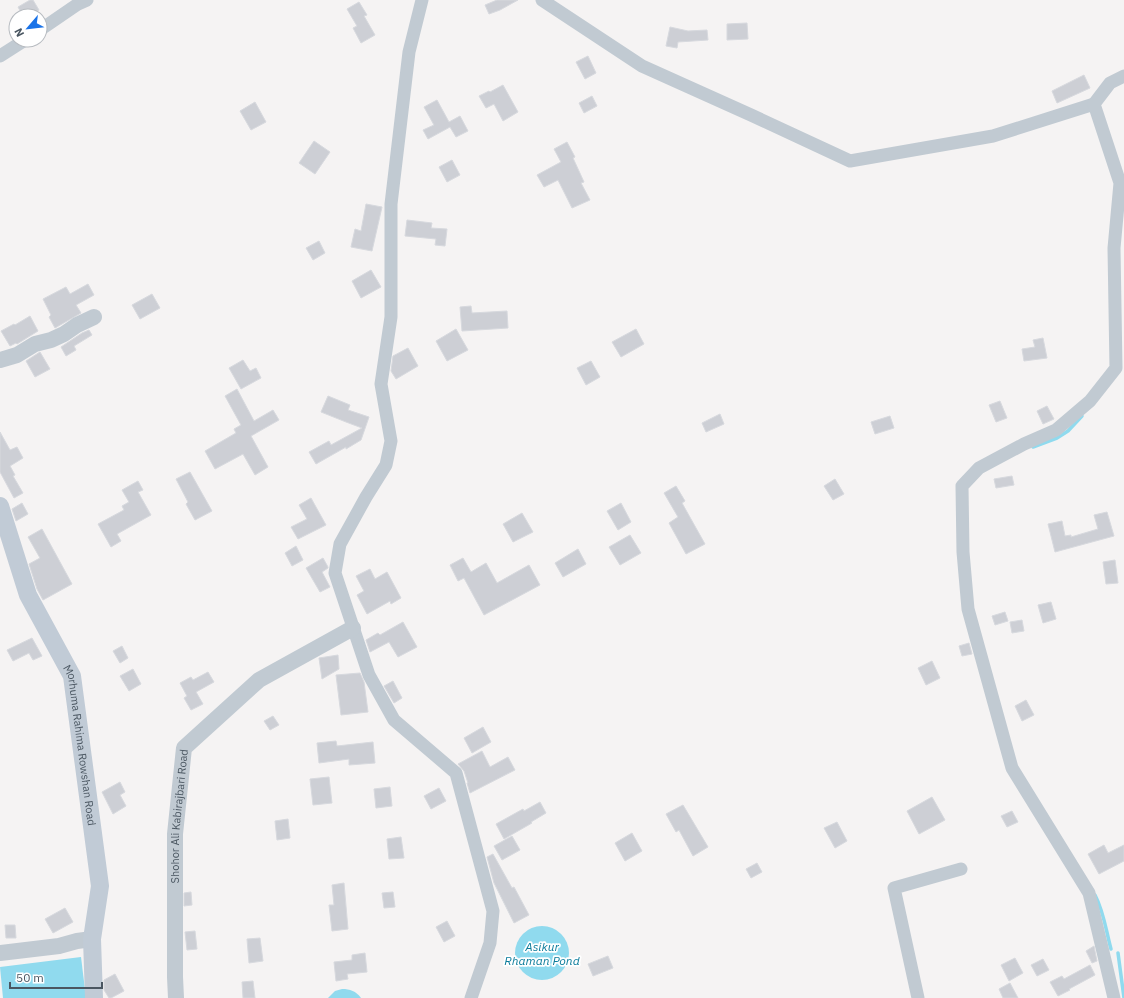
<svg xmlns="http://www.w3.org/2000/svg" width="1124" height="998" font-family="'IBM Plex Sans',sans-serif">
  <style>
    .water { fill: #90daee }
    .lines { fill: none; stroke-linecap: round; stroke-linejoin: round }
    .stream { stroke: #90daee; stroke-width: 3.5 }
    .building { fill: #cdcfd5; stroke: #d7d9de }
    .minor { stroke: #c1cad2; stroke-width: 13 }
    .tertiary { stroke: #c1cad2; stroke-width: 16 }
    .secondary { stroke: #c1cbd6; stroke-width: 18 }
    .labels { text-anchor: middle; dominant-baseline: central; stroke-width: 3.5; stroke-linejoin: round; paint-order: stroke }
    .street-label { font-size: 11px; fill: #4a5661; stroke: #fff }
    .water-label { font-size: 12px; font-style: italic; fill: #0c7c9b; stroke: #fff }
  </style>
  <rect width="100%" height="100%" fill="#f5f3f3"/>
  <g class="water">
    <circle cx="542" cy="953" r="27"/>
    <path d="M81,957l5,41h-83l-3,-31z"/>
    <path d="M342,989c8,0 14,2 19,9h-33l7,-7z"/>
  </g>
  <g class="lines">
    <g class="stream">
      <path d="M1033,447l24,-9 11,-7 14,-15"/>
      <path d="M1095,895c9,17 11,36 16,54"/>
      <path d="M1118,953l6,45"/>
    </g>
  </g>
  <g class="building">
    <path d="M30,0h3l6,10 -11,6h-5l-5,-9z"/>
    <path d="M497,0h21l-18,10 -11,4 -4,-9z"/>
    <path d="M359,2l8,13 -3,1 11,19 -14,8 -8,-15 4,-2 -10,-17z"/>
    <path d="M747,23l1,16 -21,1v-16z"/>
    <path d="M670,27l18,4 19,-1 1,10 -30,2 -1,6 -11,-2z"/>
    <path d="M588,56l8,17 -11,6 -9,-17z"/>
    <path d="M1084,75l6,13 -33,15 -5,-12z"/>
    <path d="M503,85l15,27 -15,9 -9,-17 -8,4 -7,-12 10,-5 1,1z"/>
    <path d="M592,96l5,10 -13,7 -5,-10z"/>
    <path d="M437,100l12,22 11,-6 8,15 -12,6 -6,-10 -22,12 -5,-9 11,-5 -10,-18z"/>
    <path d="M255,102l11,20 -15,8 -11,-19z"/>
    <path d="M314,141l16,11 -15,22 -16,-11z"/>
    <path d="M567,142l8,15 -2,1 11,24 -3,1 9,17 -18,8 -14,-28 -14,7 -7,-12 24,-13 -7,-13z"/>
    <path d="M452,160l8,15 -13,7 -8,-15z"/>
    <path d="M366,204l16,3 -10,44 -21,-4 4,-18 6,2z"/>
    <path d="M407,220l25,3 -1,5 16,1 -2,17 -10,-1 1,-6 -31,-3z"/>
    <path d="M319,241l6,12 -12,7 -7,-12z"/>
    <path d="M371,270l10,17 -20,11 -9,-17z"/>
    <path d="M88,284l6,11 -18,10 5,8 -26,15 -6,-11 2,-2 -8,-16 23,-12 4,7z"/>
    <path d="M152,294l8,14 -20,11 -8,-14z"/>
    <path d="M471,306l1,7 35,-2 1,17 -46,3 -2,-24z"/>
    <path d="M30,316l8,15 -21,13 -1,-1 -6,3 -9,-15 13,-7 1,1z"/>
    <path d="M456,329l12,21 -21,11 -11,-20z"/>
    <path d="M636,329l8,15 -23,13 -9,-15z"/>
    <path d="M89,330l3,5 -18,11 2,4 -10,6 -5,-9 21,-14z"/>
    <path d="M1043,338l4,20 -23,3 -2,-12 13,-2 -2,-7z"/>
    <path d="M408,348l10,18 -22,13 -5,-8 2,-15z"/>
    <path d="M40,352l10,17 -15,8 -9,-16z"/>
    <path d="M243,360l7,11 6,-3 5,10 -20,11 -12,-21z"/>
    <path d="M591,361l9,16 -14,8 -9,-17z"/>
    <path d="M237,389l17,32 19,-11 6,10 -28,16 17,31 -13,8 -12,-21 -28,15 -10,-18 31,-18 -2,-4 7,-4 -16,-29z"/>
    <path d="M328,396l22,9 -2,5 21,7 -8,23 -15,9v-2l-30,17 -7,-12 20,-11 2,4 31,-17 -16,-6 -25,-10z"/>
    <path d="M1000,401l7,17 -11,4 -7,-17z"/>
    <path d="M1047,406l7,13 -11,5 -6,-13z"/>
    <path d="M720,414l4,10 -18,8 -4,-9z"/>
    <path d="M890,416l4,12 -19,6 -4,-12z"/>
    <path d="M0,432l10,18 7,-3 6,11 -13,8 5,9 -2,1 10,17 -9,5 -14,-26z"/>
    <path d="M190,472l22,39 -17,9 -9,-16 2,-2 -12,-23z"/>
    <path d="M1012,476l2,9 -18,3 -2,-9z"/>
    <path d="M835,479l9,15 -11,6 -9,-14z"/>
    <path d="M138,481l5,9 -5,2 13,23 -34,19 4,7 -10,6 -13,-23 26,-14 -2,-4 7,-4 -7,-12z"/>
    <path d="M676,486l9,15 -3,2 23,41 -19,10 -17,-31 9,-6 -14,-24z"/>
    <path d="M311,498l15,27 -28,14 -7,-12 16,-8 -8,-14z"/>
    <path d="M22,503l6,11 -12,7 -4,-12z"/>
    <path d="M621,503l10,19 -13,8 -11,-19z"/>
    <path d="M1107,512l7,24 -59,16 -7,-28 14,-3 3,15 6,-1v2l27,-8 -4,-14z"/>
    <path d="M522,513l11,19 -20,10 -10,-18z"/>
    <path d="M42,529l30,55 -29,16 -6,-11 -8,-25 11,-6 -12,-21z"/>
    <path d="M630,535l11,18 -21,12 -11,-18z"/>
    <path d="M296,546l7,14 -11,6 -7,-13z"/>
    <path d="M578,549l8,15 -23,13 -8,-14z"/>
    <path d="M323,558l5,9v1l-6,4 8,15 -10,5 -14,-24z"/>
    <path d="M463,558l8,14 15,-9 11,20 32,-18 11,20 -56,30 -20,-37 -6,3 -8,-16z"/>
    <path d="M1115,560l3,23 -12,1 -3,-22z"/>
    <path d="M370,569l5,10 12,-7 14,26 -10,6 -1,-3 -23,13 -10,-19 7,-4 -8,-15z"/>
    <path d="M1051,602l5,17 -13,4 -5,-18z"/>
    <path d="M1005,612l3,9 -13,4 -3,-9z"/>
    <path d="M1022,620l2,11 -12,2 -2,-11z"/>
    <path d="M403,622l14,25 -19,10 -9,-15 -19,10 -4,-12 12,-7 2,2z"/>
    <path d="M32,638l10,18 -9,4 -4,-7 -16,8 -6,-11z"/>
    <path d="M969,643l3,11 -10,2 -3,-10z"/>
    <path d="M122,646l6,12 -8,5 -7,-12z"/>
    <path d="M338,655l1,14 -17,10 -3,-21z"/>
    <path d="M932,661l8,17 -14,7 -8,-17z"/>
    <path d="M133,669l8,15 -12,7 -9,-15z"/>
    <path d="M208,672l6,10 -18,10 7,12 -12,6 -7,-12 3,-2 -7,-13 11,-6 2,3z"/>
    <path d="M360,673l4,9 4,30 -27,3 -5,-40z"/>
    <path d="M393,681l9,17 -8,5 -10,-17z"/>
    <path d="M1026,700l8,15 -12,6 -7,-15z"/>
    <path d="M273,716l6,9 -9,5 -6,-9z"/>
    <path d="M483,727l8,15 -19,11 -8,-15z"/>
    <path d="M336,741l1,5 36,-4 2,21 -26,2v-6l-30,4 -2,-20z"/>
    <path d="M482,751l8,16 18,-10 7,13 -45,23 -3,-10h1l-4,-12 -6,-7z"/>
    <path d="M329,777l3,26 -19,2 -3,-26z"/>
    <path d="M120,782l5,10 -5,3 6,11 -13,8 -11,-22z"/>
    <path d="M390,787l2,19 -16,2 -2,-19z"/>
    <path d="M439,788l7,13 -15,8 -7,-13z"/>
    <path d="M932,797l13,23 -26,14 -12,-23z"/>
    <path d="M540,802l6,11 -15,9 1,1 -28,16 -8,-15 27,-15 1,2z"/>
    <path d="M683,805l25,42 -15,9 -14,-26 -3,2 -10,-18z"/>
    <path d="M1012,811l6,11 -11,5 -6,-11z"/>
    <path d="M288,819l2,19 -13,2 -2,-19z"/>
    <path d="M837,822l10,19 -12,7 -11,-20z"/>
    <path d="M632,833l10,18 -17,10 -10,-18z"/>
    <path d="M512,836l8,14 -18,10 -8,-14z"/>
    <path d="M401,837l3,21 -15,1 -2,-20z"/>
    <path d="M1104,845l4,8 16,-8v16l-25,13 -11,-20z"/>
    <path d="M493,854l19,34 2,-1 15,28 -15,8 -20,-40 -7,-26z"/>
    <path d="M757,863l5,9 -11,6 -5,-9z"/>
    <path d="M344,883l4,46 -16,2 -3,-26h5l-2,-20z"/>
    <path d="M191,892l1,13 -8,1v-13z"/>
    <path d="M393,892l2,15 -11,1 -2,-15z"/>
    <path d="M65,908l8,14 -20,11 -8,-14z"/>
    <path d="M447,921l8,15 -11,6 -8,-15z"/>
    <path d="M5,925h10l1,13h-10z"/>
    <path d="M195,931l2,18 -10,1 -2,-18z"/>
    <path d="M260,938l3,23 -14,2 -2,-24z"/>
    <path d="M1094,946l3,15 -5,2 -6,-12z"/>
    <path d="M365,953l2,19 -20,2 1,5 -12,2 -2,-19 18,-2v-5z"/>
    <path d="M608,956l5,12 -20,8 -5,-12z"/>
    <path d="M1015,958l8,15 -14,8 -8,-16z"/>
    <path d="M1043,959l6,11 -12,6 -6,-11z"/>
    <path d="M1090,965l5,10 -26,14 1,1 -12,6 -8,-14 12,-6 2,3z"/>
    <path d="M115,974l9,17 -13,7h-2l-5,-8v-10z"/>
    <path d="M253,981l2,17h-12l-1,-16z"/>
    <path d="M1010,983l8,15h-15l-4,-9z"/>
  </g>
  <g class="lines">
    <g class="minor">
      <path d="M422,0l-13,52 -18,152v113l-10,67 10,57 -5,24 -20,32 -26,47 -5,29 34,102 25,45 62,53 37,138 -3,32 -19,55"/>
      <path d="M542,0l100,66 109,49 99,46 143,-25 101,-32"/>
      <path d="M40,30l38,-26 9,-4"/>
      <path d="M0,56l25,-16"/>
      <path d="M918,998l-24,-110 67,-19"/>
      <path d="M1114,998l-25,-105 -77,-125 -44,-159 -5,-57 -1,-66 17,-18 45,-24 32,-14 34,-29 26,-33 -2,-120 6,-65 -26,-79 16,-21 14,-7"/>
    </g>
    <g class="tertiary">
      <path d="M0,360l17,-5 18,-11 16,-4 13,-6 13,-9 17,-8"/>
      <path d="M0,953l59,-7 18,-5 15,-2"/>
      <path id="s1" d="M176,998l-1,-21v-143l9,-86 75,-68 94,-52"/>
    </g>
    <path class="secondary" id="s2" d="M0,506l28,89 44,81 28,210 -8,53 2,59"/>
  </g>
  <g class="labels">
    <g class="street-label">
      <text stroke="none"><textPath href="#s2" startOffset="255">Morhuma Rahima Rowshan Road</textPath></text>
      <text stroke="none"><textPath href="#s1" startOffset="182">Shohor Ali Kabirajbari Road</textPath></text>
    </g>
    <g class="water-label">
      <text x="542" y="946">Asikur<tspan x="542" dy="14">Rhaman Pond</tspan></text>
    </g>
  </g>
  <g transform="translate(28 28) rotate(242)"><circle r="19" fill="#ffffff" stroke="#b7bbc0"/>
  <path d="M0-3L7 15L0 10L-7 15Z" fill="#1a73e8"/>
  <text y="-6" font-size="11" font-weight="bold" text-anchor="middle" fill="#4a5661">N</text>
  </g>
  <path d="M10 982v6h92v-6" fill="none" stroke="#4a5661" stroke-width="2"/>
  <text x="16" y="982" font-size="12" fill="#4a5661" stroke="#ffffff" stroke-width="3" paint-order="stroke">50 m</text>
</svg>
